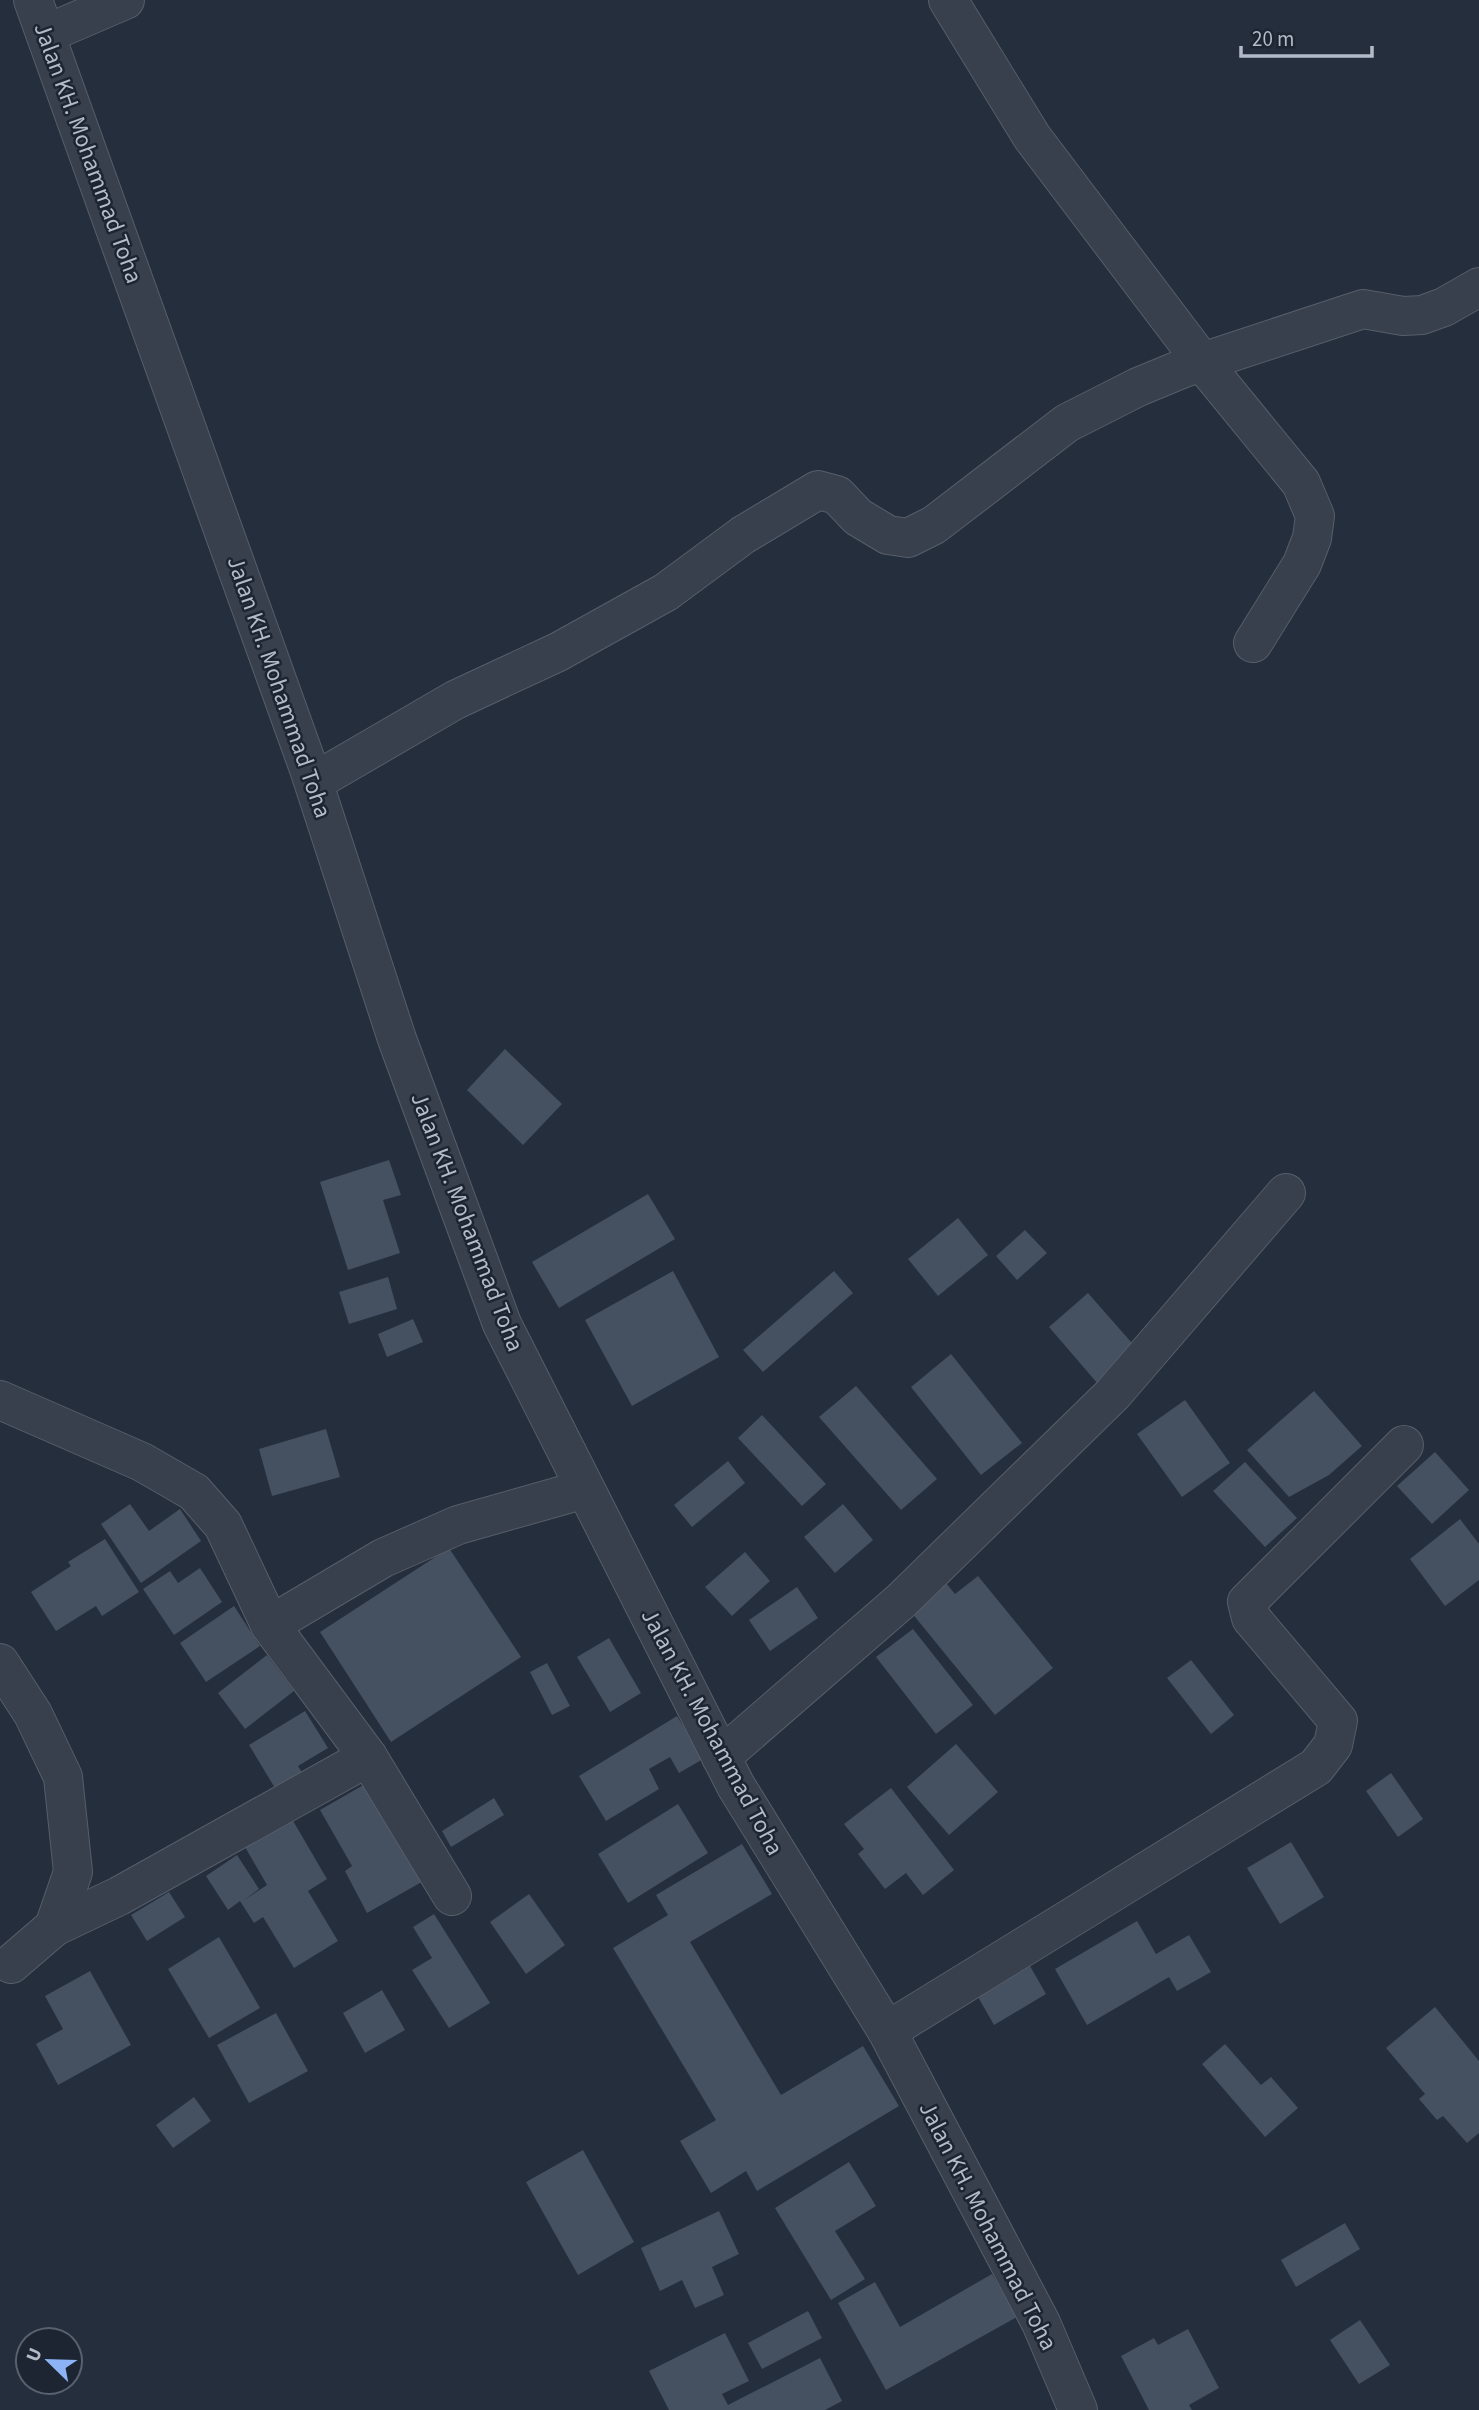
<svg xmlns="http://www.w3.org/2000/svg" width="1479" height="2410" font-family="'Source Sans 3',sans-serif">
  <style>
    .building { fill: #455060 }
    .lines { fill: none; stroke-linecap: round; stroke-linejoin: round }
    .minor-casing { stroke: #565e6b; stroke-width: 40 }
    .tertiary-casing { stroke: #565e6b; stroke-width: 40 }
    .minor { stroke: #38404d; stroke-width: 38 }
    .tertiary { stroke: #38404d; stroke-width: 38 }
    .labels { text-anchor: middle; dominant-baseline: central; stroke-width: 5; stroke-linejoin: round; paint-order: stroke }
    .street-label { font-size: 24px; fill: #b4bbc8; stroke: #1d2532 }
  </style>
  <rect width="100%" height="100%" fill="#242e3c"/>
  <g class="building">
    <path d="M505,1049l57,55 -39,41 -56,-55z"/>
    <path d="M389,1160l12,35 -18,5 17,53 -52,17 -28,-88z"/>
    <path d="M648,1194l27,45 -116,69 -27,-46z"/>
    <path d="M958,1218l30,37 -50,41 -30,-37z"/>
    <path d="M1025,1230l22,23 -30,27 -21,-24z"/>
    <path d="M673,1271l46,86 -87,49 -47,-86z"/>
    <path d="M834,1271l19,22 -90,79 -20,-22z"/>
    <path d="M388,1277l9,32 -48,15 -10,-32z"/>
    <path d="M1088,1293l50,57 -40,34 -49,-57z"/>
    <path d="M413,1319l10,23 -36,15 -9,-23z"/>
    <path d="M951,1354l71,89 -41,32 -70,-88z"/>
    <path d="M856,1386l81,93 -36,31 -82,-93z"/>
    <path d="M1314,1391l48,55 -33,29 -40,22 -42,-47z"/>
    <path d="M1185,1400l45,63 -48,34 -45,-63z"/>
    <path d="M762,1415l64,69 -24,22 -64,-68z"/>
    <path d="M326,1429l14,48 -68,19 -13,-47z"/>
    <path d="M1435,1452l34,38 -37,34 -35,-38z"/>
    <path d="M728,1461l17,22 -53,44 -18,-22z"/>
    <path d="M1245,1462l52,56 -32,29 -52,-56z"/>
    <path d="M130,1504l19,27 31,-22 21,32 -60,42 -40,-59z"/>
    <path d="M843,1504l30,36 -38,33 -31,-36z"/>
    <path d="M1460,1519l19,25v36l-34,26 -35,-47z"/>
    <path d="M105,1539l34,53 -37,24 -6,-10 -40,25 -25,-39 40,-26 -3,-4z"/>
    <path d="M449,1548l72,109 -130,85 -71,-110z"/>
    <path d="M745,1552l25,29 -38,35 -27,-29z"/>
    <path d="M200,1568l22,34 -48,33 -31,-46 27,-18 8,12z"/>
    <path d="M978,1576l75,92 -58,47 -84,-103 35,-29 9,11z"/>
    <path d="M797,1587l21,31 -48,33 -21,-31z"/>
    <path d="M234,1606l26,40 -54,36 -26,-39z"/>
    <path d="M913,1629l60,76 -37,29 -60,-77z"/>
    <path d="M609,1638l32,55 -31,19 -33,-55z"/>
    <path d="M267,1655l27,36 -49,38 -27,-36z"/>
    <path d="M1191,1660l43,55 -23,19 -44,-56z"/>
    <path d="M547,1663l23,43 -18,9 -22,-43z"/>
    <path d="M305,1711l23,37 -30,18 13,21 -27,16 -35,-58z"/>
    <path d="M677,1716l26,43 -24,14 -9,-16 -21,12 10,20 -53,32 -27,-45z"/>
    <path d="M956,1744l42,48 -49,43 -42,-48z"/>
    <path d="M1391,1773l32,46 -25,18 -32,-46z"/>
    <path d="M372,1780l55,99 -60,34 -22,-42 7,-5 -32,-56z"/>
    <path d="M891,1788l63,82 -31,25 -17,-22 -21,16 -27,-35 6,-5 -20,-25z"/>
    <path d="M494,1798l10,17 -53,32 -9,-16z"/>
    <path d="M678,1804l30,49 -80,50 -30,-49z"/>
    <path d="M292,1819l35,60 -19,12 30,50 -44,27 -31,-51 -9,6 -14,-22 -12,9 -22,-34 31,-21 22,34 -15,11 23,-15 -22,-38z"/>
    <path d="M1291,1842l33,55 -44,27 -33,-56z"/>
    <path d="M742,1844l30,50 -82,48 91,153 82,-49 36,60 -142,85 -11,-20 -35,22 -31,-52 36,-21 -103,-172 55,-33 -12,-20z"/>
    <path d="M169,1892l16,25 -38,24 -16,-26z"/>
    <path d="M529,1894l36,51 -39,29 -36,-52z"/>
    <path d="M434,1914l56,89 -41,25 -37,-58 20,-12 -19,-31z"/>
    <path d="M1137,1921l19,33 33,-19 22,37 -34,19 -8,-14 -82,48 -32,-56z"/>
    <path d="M219,1937l41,71 -51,30 -41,-69z"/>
    <path d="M1026,1959l20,35 -52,31 -20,-35z"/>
    <path d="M90,1971l41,74 -73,40 -22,-41 27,-15 -18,-33z"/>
    <path d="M382,1990l23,40 -40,23 -22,-40z"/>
    <path d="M1435,2007l44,54v72l-12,10 -24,-27 -6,4 -18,-21 6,-5 -39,-46z"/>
    <path d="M276,2013l32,58 -59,32 -32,-58z"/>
    <path d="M1225,2044l36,41 10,-8 27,31 -33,29 -63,-73z"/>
    <path d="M194,2097l17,24 -38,27 -17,-23z"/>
    <path d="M583,2150l51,92 -56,33 -52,-93z"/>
    <path d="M849,2162l27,44 -41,25 30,48 -34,21 -56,-92z"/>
    <path d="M719,2211l20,43 -27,13 12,28 -29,13 -13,-28 -22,11 -19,-43z"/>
    <path d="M1345,2223l15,26 -64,38 -15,-27z"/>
    <path d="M992,2274l25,43 -131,73 -48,-87 37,-21 25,45z"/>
    <path d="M808,2311l14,27 -60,31 -14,-26z"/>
    <path d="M1360,2320l30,45 -31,19 -29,-44z"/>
    <path d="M1188,2329l31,59 -30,17 3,5h-43l-28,-54 33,-18 4,7z"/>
    <path d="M725,2333l24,48 -27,13 6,11 92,-47 22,43 -17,9h-156l-20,-39z"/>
  </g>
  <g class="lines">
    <g class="minor-casing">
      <g id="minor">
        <path d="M948,0l84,137 171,226 98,120 14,33 -3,22 -10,26 -49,79"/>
        <path d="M46,34l79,-34"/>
        <path d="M314,782l141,-82 103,-48 108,-60 77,-57 75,-45 19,5 21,22 30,18 20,3 26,-13 133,-102 71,-36 46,-19 179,-59 40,7 19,-1 22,-8 35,-20"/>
        <path d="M0,1400l142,62 52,30 29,33 47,100 113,-67 75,-33 127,-36"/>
        <path d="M270,1625l98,132 84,139"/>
        <path d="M0,1663l33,51 30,63 10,95 -19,55 -43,37"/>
        <path d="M721,1757l180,-156 212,-207 173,-201"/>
        <path d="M54,1927l65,-31 249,-139"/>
        <path d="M887,2031l429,-264 17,-22 5,-24 -87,-103 -4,-16 157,-157"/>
      </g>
    </g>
    <g class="tertiary-casing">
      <path id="tertiary" d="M33,0l277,772 87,267 105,285 234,462 151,245 154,292 37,87"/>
    </g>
    <use href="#minor" class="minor"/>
    <use href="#tertiary" class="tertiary"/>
  </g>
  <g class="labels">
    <g class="street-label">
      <text transform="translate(88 153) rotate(70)">Jalan KH. Mohammad Toha</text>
      <text transform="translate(279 687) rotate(71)">Jalan KH. Mohammad Toha</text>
      <text transform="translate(467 1222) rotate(69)">Jalan KH. Mohammad Toha</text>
      <text transform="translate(712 1732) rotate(62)">Jalan KH. Mohammad Toha</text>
      <text transform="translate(988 2226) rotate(63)">Jalan KH. Mohammad Toha</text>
    </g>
  </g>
  <g transform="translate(49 2361) rotate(293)"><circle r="33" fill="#1d2532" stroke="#59616e" stroke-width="2"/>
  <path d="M0-5L12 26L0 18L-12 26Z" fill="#8cb3f5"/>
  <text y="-10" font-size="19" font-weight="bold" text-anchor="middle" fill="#b4bbc8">U</text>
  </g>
  <path d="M1241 46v10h131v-10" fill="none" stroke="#b4bbc8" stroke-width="3.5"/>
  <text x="1252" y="46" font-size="21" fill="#b4bbc8" stroke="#1d2532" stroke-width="5" paint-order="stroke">20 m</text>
</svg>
